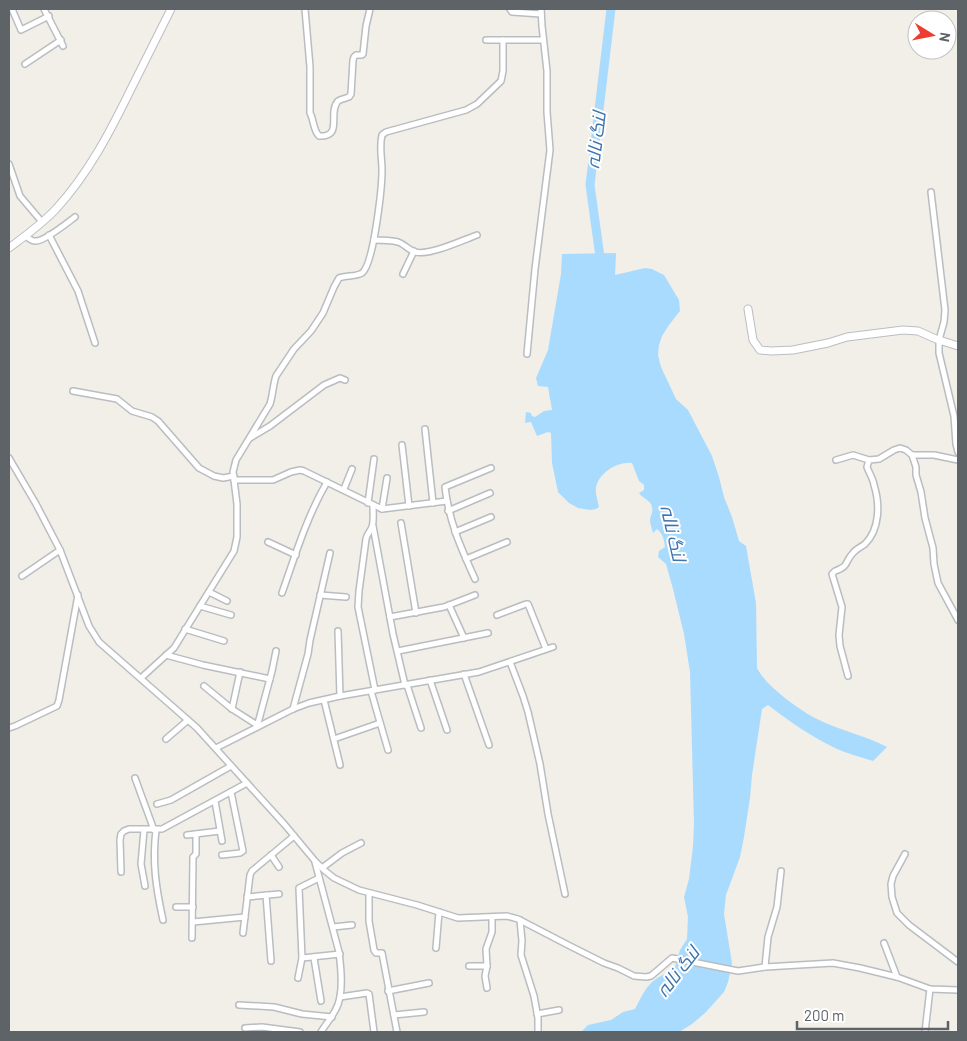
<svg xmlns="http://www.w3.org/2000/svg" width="967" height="1041" font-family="Barlow,Cairo,sans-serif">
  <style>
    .water { fill: #a9dbff }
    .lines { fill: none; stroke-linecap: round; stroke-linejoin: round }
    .river { stroke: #a9dbff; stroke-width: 9 }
    .street-casing { stroke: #b9bdc1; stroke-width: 8 }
    .secondary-casing { stroke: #babec3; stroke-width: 9 }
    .street { stroke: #fff; stroke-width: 5 }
    .secondary { stroke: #fff; stroke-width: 7 }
    .labels { text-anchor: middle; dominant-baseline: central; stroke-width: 4; stroke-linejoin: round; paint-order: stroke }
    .water-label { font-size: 19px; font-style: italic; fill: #3e75ad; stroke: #fff }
  </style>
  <rect width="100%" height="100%" fill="#f1efe7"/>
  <path class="water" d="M616,253l-1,22 30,-7 7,1 12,6 15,25 1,11 -11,14 -7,11 -3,9 -1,10 3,12 15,32 12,11 24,46 7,21 5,20 8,20 7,24 7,5 10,57 1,65c7,13 18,22 29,31 10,7 19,14 29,19 23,12 49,17 72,29l-14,14c-12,-4 -24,-7 -36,-12 -25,-12 -47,-27 -69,-44l-6,4 -10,66 -2,23 -6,39 -4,20 -14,38 -2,19 8,49 -4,19 -4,10 -19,21 -13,11 -13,8h-98l7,-7 23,-5 12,-8 12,-3c12,-23 14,-29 39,-39l6,-20 7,-11 1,-22 -4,-20 5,-18 4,-33 1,-23 -4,-151 -6,-38 -11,-45 -7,-25 -8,-7 1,-6 6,-4c-1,-8 -2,-13 -8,-18l-4,4c-1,-4 -3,-9 -3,-13 1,-7 4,-8 1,-16 -3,-5 -9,-6 -12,-11l5,-3v-5l-5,-4 -7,-18c-14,-2 -34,10 -36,25 -1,6 2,13 3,19l-3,2 -6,1 -12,-2 -9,-5 -11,-11 -6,-29 -1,-30 -3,-1 -11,4 -6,-14 -6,1 1,-11 5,1 1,3 3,1 9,-6 8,-1 -4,-23 -10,-1 -2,-8 12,-28 13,-76 1,-20z"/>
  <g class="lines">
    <path class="river" d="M601,264l-11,-79 21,-176"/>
    <g class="street-casing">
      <g id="street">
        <path d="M12,9l9,21 28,-14"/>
        <path d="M44,9l19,37"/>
        <path d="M305,9l5,58v46c4,7 3,17 9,23 25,1 8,-23 19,-35 3,-2 8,-3 11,-4l2,-3 2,-34 1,-3 2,-2h6l1,-1 3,-28 4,-17"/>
        <path d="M510,9l2,3 29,2"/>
        <path d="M486,40h57"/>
        <path d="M25,64l36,-24"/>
        <path d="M9,164l11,32 22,26"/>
        <path d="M931,192l14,118 -1,12 -5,18v13l15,63 2,28 2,8"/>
        <path d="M49,235l29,56 17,52"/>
        <path d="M25,236c4,2 7,6 11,5 9,0 31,-18 39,-24"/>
        <path d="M374,240c8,0 16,0 24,2 6,2 11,8 17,10 14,4 48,-12 62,-17"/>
        <path d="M403,274l11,-23"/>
        <path d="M527,354l8,-85 15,-119 -3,-38v-41l-5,-45 -1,-17"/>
        <path d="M73,391l44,8 15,12 20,6 6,4 41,47 15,8 9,2 11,-2"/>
        <path d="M425,429l8,74"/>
        <path d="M250,438l20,-12 54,-41 16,-7 5,2"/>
        <path d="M402,445l7,61"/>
        <path d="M912,455h22l24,5"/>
        <path d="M9,458l27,46 24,46 29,76 10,16 98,86 88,97 30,36 9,9 10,8 25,12 58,15 41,13 49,-2 11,3 52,27 34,17 14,5 16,8 12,1 5,-1 21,-18 66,13 27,-4 68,-4 27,5 37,9 33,12 28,1"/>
        <path d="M836,460l17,-5 16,5"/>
        <path d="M234,480h39l18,-8 9,-2 4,1 78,38 65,-8"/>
        <path d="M344,489l8,-20"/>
        <path d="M368,503l6,-44"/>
        <path d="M373,505c0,7 1,16 -1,22 -2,5 -5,7 -6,12l-7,52 -1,16 17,83"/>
        <path d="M382,509l5,-31"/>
        <path d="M448,511l42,-18"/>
        <path d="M401,523l15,90"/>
        <path d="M373,526l20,108 12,51"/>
        <path d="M455,532l36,-15"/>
        <path d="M268,542l28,13"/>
        <path d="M466,559l41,-17"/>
        <path d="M22,576l38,-26"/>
        <path d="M475,579c-14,-31 -26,-57 -30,-92l46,-19"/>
        <path d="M209,592l18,9"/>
        <path d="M282,593c13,-37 25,-77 45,-111"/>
        <path d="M320,595l26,2"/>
        <path d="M449,605l15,33"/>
        <path d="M200,606l31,9"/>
        <path d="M497,615l29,-11h2l18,45"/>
        <path d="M390,617l54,-10 31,-12"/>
        <path d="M185,629l39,12"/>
        <path d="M338,631l2,65"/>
        <path d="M398,651l90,-18"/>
        <path d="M166,655l37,10 67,14"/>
        <path d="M510,662l13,34 5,16 12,52 8,50 17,80"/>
        <path d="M464,674l25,71"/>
        <path d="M848,676l-8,-30 -1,-11 3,-28 -10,-33 3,-3c15,-5 9,-9 18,-18 3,-4 8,-6 12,-9 15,-15 15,-40 9,-59 -1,-7 -5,-12 -7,-18l2,-7 10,-1 15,-9 6,-2 6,2 6,5 4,12v8l5,17 4,26 8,30 1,16 4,19 20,37"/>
        <path d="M141,678l33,-30 60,-97 3,-14v-33l-4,-32 3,-12 34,-56c3,-10 3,-19 6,-28l18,-27 17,-18 12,-18 11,-26 5,-9c7,-3 17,-1 23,-5 12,-9 20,-87 20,-103 0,-12 -3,-23 0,-35l4,-3 80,-22 11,-6 24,-23 2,-10v-31"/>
        <path d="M430,680l17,50"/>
        <path d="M407,685l14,43"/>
        <path d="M204,686l28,23 25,16"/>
        <path d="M371,691l17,59"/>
        <path d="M324,700l16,65"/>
        <path d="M232,709l8,-37"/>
        <path d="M293,709l15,-55 2,-14 20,-87"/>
        <path d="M257,727l15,-56 4,-20"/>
        <path d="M9,728l6,-2 42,-20 2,-6 19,-105"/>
        <path d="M166,739l22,-19"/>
        <path d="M334,739l46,-16"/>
        <path d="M216,748l77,-39 16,-6 31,-7 139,-24 74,-25"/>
        <path d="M135,778l19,52"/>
        <path d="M215,801l7,40"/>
        <path d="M157,804l14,-4 60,-34"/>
        <path d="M144,830l-3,34 4,22"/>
        <path d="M156,830c-4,32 0,58 7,90"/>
        <path d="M187,835l33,-4"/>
        <path d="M905,854l-12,22 -2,8 1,13 5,16 12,12 49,37"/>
        <path d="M222,855l18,-2 3,-2 -12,-59"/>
        <path d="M271,855l8,12"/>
        <path d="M315,862l24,90c2,16 5,42 -3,57 -4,8 -10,15 -15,23"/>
        <path d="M322,868l20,-15 19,-10"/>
        <path d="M121,872l-1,-32 1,-6 3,-3 5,-2h33l85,-46"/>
        <path d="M369,893v28l5,29 2,3h6l15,79"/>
        <path d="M266,895l5,66"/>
        <path d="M247,897l32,-3"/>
        <path d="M176,907h17"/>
        <path d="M520,920l2,21 -1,14 13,41 4,22v14"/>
        <path d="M193,922l52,-5"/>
        <path d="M333,927l19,-2"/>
        <path d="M243,933l7,-58 2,-4 42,-35"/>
        <path d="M192,938l1,-81 3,-3v-20"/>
        <path d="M884,943l13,34"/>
        <path d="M436,948l3,-36"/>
        <path d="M302,958l38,-4"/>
        <path d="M314,958l7,43"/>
        <path d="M469,966h18"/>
        <path d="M765,967l3,-30 9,-30 4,-36"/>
        <path d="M298,978l4,-20 -3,-70 20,-10"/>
        <path d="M487,988l-2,-12 2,-10 -1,-17 6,-17v-15"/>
        <path d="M388,991l41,-8"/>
        <path d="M340,997l27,-4 2,1 5,38"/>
        <path d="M239,1005l35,2 28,7 30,3"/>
        <path d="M537,1014l22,-4"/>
        <path d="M394,1015l30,-3"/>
        <path d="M245,1028l17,-1 38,5"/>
        <path d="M925,1032l5,-43"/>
      </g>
    </g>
    <g class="secondary-casing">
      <g id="secondary">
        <path d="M9,248c16,-12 33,-24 47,-39 33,-36 55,-79 76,-122 13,-26 26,-52 39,-78"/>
        <path d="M748,309l5,31 7,10 12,1 21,-1 35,-7 19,-6 56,-7 15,1 18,8 22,7"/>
      </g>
    </g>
    <use href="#street" class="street"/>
    <use href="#secondary" class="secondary"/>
  </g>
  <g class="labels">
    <g class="water-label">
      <text transform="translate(595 140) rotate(-83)">لنگ نالہ</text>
      <text transform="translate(674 533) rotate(77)">لنگ نالہ</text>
      <text transform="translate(677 971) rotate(-52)">لنگ نالہ</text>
    </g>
  </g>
  <rect width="967" height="1041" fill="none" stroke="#5e6368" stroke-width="20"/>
  <g transform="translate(932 35) rotate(100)"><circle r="24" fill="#ffffff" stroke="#bfc1c3"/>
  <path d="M0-4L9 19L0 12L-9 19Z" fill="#ef3c30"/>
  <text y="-8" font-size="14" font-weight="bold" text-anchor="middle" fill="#5e6368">N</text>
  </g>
  <path d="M797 1021v8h151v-8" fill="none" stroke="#5e6368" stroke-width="2.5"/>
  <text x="804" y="1021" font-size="15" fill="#5e6368" stroke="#ffffff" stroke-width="4" paint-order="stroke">200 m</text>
</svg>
